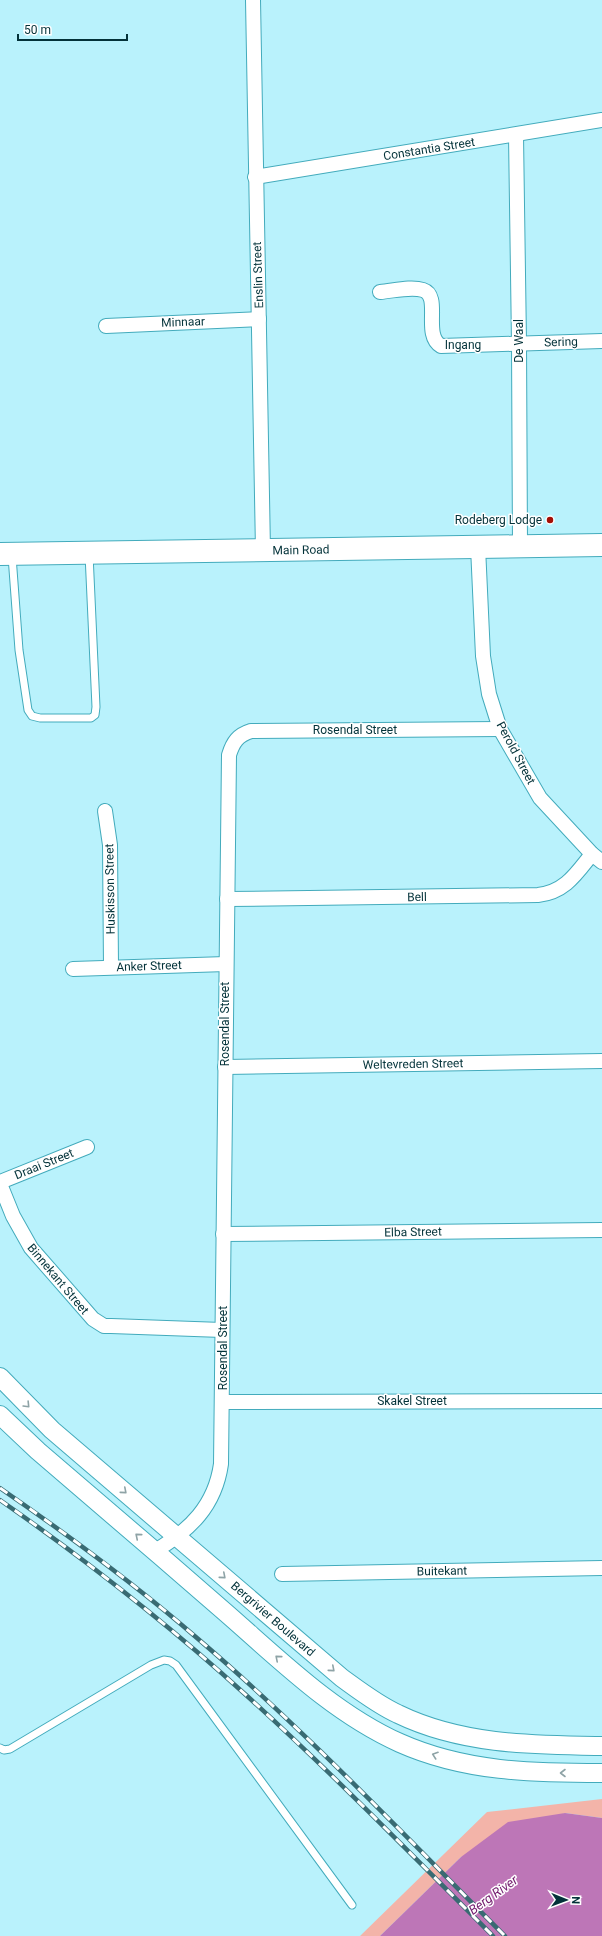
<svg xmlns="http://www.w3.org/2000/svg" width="602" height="1936" font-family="Roboto,sans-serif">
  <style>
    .green { fill: #f3b4a9 }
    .water { fill: #bd76b7 }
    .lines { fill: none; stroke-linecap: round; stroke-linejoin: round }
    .service-casing { stroke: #43abbc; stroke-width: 9 }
    .minor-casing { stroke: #43abbc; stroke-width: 16 }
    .tertiary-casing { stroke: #43abbc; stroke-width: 20 }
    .primary-casing { stroke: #43abbc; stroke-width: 24 }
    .service { stroke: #fff; stroke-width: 7 }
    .minor { stroke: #fff; stroke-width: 14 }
    .tertiary { stroke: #fff; stroke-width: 18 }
    .primary { stroke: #fff; stroke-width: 22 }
    .rail-casing { stroke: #396b73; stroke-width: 4.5 }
    .rail { stroke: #fff; stroke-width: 3; stroke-dasharray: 9; stroke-linecap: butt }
    .oneway { stroke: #8ea3a6 }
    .poi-dot { fill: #a40e05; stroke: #fff; stroke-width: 1.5 }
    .labels { text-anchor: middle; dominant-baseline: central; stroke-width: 3; stroke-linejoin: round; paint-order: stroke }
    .street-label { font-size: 12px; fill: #033239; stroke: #fff }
    .poi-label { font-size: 12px; fill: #033239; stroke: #fff; text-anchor: end }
    .water-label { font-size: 13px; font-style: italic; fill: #721b6e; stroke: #fff }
  </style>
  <rect width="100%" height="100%" fill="#b9f2fc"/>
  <path class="green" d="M602,1799v19l-37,-5 -104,44 -81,79h-20l127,-124z"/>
  <path class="water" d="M565,1813l37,5v118h-222l81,-79 47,-35z"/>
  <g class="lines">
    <g class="service-casing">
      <g id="service">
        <path d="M12,556l7,94 9,60 4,6 8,2h51l4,-3 1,-8 -7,-153"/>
        <path d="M0,1748l4,2 6,-1 141,-84 13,-5 6,1 6,4 176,240"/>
      </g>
    </g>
    <g class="minor-casing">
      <g id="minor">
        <path d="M253,0l10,551"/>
        <path d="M516,135l3,208 1,204"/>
        <path d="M255,177l347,-57"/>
        <path d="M380,292c13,-1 31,-6 43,-2 19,6 -1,45 18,56l161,-5"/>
        <path d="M106,326l153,-7"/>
        <path d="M478,547l5,109 6,38 11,35 40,69 52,56 10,8"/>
        <path d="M105,811l5,34 1,122"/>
        <path d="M227,899l311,-4c27,-3 38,-21 54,-41"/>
        <path d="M73,969l153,-5"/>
        <path d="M225,1067l377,-6"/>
        <path d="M0,1182l87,-35"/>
        <path d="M0,1184l13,32 18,32 62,71 11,7h7l111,4"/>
        <path d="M223,1234l379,-4"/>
        <path d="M223,1402l379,-1"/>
        <path d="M155,1551c35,-21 60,-45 66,-87l8,-709c4,-13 9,-20 22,-24l249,-2"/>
        <path d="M282,1574l320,-6"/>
      </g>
    </g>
    <g class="tertiary-casing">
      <g id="tertiary">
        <path d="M0,1377l52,53 290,248c18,13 36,27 56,36 64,31 135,31 204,32"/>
        <path d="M0,1415l38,36c62,53 125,107 187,161 54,47 108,101 175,131 65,29 133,30 202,30"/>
      </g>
    </g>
    <g class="primary-casing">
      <path id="primary" d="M0,554l602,-9"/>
    </g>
    <use href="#service" class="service"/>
    <use href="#minor" class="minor"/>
    <use href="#tertiary" class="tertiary"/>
    <use href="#primary" class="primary"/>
    <g class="rail-casing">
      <g id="rail">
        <path d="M0,1488c68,47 135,96 197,150 109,93 207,197 308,298"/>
        <path d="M0,1500c86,60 169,125 246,195 85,77 166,160 247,241"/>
      </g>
    </g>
    <use href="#rail" class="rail"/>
  </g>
  <defs><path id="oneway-chevron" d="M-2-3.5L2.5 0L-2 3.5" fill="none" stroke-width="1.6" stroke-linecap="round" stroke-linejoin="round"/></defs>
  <g class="oneway">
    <use href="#oneway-chevron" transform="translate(27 1405) rotate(46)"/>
    <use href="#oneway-chevron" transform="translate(124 1491) rotate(41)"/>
    <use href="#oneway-chevron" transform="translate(138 1536) rotate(-140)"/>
    <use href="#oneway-chevron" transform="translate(223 1576) rotate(41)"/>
    <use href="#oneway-chevron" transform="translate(278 1658) rotate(-139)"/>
    <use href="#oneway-chevron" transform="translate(332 1669) rotate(41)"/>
    <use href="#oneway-chevron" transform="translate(435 1755) rotate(-161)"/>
    <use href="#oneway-chevron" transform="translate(563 1773) rotate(180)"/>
  </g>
  <circle class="poi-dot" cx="550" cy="520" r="4"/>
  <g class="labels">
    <g class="street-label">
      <text transform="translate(429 149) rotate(-9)">Constantia Street</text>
      <text transform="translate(258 275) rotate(-92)">Enslin Street</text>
      <text transform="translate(183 322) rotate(-2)">Minnaar</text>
      <text transform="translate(519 341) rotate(-90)">De Waal</text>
      <text transform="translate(561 342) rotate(-2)">Sering</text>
      <text x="463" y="345">Ingang</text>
      <text transform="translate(301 550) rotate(-1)">Main Road</text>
      <text x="355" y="730">Rosendal Street</text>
      <text transform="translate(516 753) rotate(62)">Perold Street</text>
      <text transform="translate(110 889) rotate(-91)">Huskisson Street</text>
      <text transform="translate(417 897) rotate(-1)">Bell</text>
      <text transform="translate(149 966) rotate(-2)">Anker Street</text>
      <text transform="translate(225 1024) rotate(-90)">Rosendal Street</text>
      <text transform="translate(413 1064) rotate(-1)">Weltevreden Street</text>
      <text transform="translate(44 1164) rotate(-22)">Draai Street</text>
      <text transform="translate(413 1232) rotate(-1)">Elba Street</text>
      <text transform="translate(58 1279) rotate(50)">Binnekant Street</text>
      <text transform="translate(223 1348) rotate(-90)">Rosendal Street</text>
      <text x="412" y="1401">Skakel Street</text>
      <text transform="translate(442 1571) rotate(-1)">Buitekant</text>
      <text transform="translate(273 1619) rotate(41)">Bergrivier Boulevard</text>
    </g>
    <g class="poi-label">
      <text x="542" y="520">Rodeberg Lodge</text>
    </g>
    <g class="water-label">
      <text transform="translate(493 1895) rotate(-36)">Berg River</text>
    </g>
  </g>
  <g transform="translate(566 1900) rotate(91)" stroke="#ffffff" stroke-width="3" paint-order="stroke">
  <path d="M0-3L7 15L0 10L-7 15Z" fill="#033239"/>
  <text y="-6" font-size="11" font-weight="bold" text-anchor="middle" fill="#033239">N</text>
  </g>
  <path d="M18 34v6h109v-6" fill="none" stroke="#033239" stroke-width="2"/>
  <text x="24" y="34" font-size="12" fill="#033239" stroke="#ffffff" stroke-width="3" paint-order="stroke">50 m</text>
</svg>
